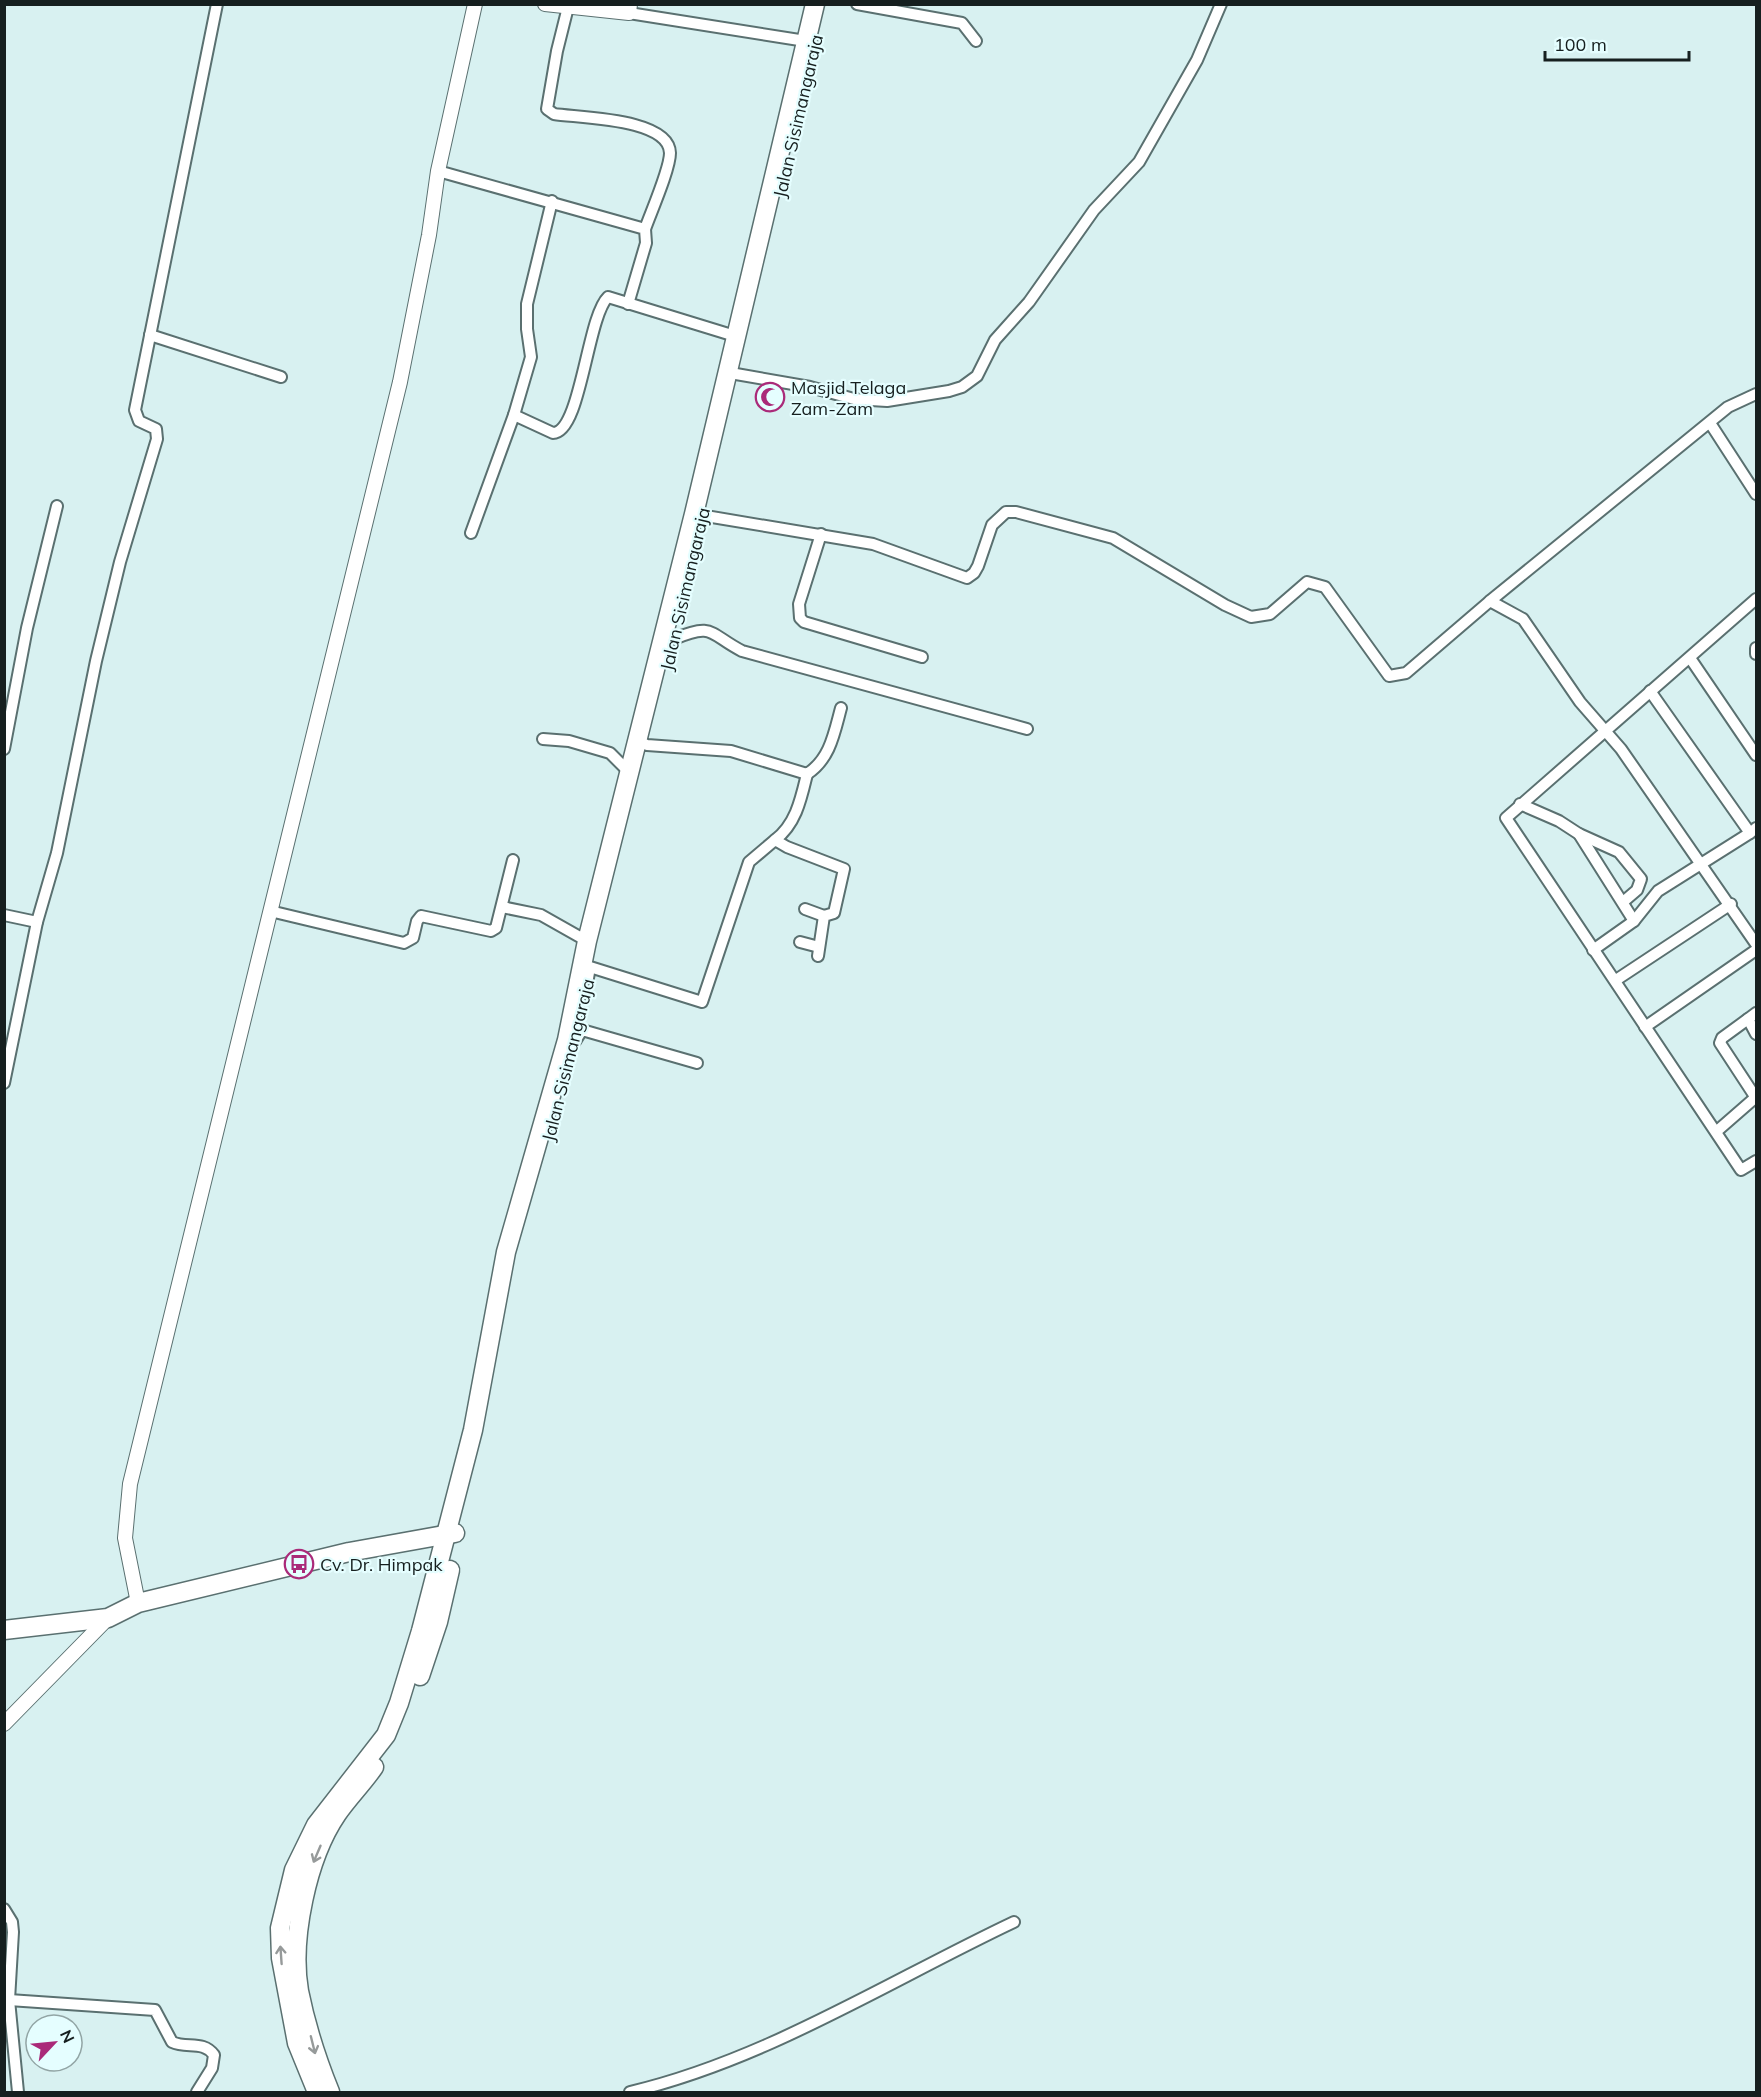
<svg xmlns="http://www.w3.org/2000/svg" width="1761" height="2097" font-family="Mulish,sans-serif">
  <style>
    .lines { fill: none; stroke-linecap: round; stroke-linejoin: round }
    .street-casing { stroke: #5a7070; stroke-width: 14 }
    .secondary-casing { stroke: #5a7070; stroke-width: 16 }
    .highway-casing { stroke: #5a7070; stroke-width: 21 }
    .street { stroke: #fff; stroke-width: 10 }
    .secondary { stroke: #fff; stroke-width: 14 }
    .highway { stroke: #fff; stroke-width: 18 }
    .oneway { stroke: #969a9a }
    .labels { text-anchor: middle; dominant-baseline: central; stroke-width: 4.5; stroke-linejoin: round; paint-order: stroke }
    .street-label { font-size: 18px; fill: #161f1f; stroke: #e5feff }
    .poi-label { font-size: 18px; fill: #161f1f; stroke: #e5feff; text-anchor: start }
  </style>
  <rect width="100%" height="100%" fill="#d8f1f1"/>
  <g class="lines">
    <g class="street-casing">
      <g id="street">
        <path d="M857,4l105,19 14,18"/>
        <path d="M568,7l-11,44 -10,58 7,5c26,4 115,4 116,39 0,16 -19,59 -25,76"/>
        <path d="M629,13l183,29"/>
        <path d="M438,171l207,58 1,14 -18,61"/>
        <path d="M150,335l131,42"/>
        <path d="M736,374l74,13 44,12 33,2 62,-10 13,-4 15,-11 18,-36 34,-38 65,-92 45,-48 58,-102 24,-56"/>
        <path d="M514,415l39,18c28,0 34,-116 55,-136l127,39"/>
        <path d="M1710,423l46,71"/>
        <path d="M694,514l179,30 94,34 7,-5 4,-7 14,-41 14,-13h10l97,26 112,67 26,12 19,-3 37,-32 18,5 64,89 17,-3 84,-72 33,18 57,83 41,47 135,195"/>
        <path d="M471,533l43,-118 17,-58 -4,-28v-25l25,-103"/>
        <path d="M821,534l-22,70 1,14 4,4 118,35"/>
        <path d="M1756,599l-250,219 235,352 15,-9"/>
        <path d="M1490,601l238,-194 28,-13"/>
        <path d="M663,635l11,4c40,-17 35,-5 68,12l285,78"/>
        <path d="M1756,648v6"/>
        <path d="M1690,658l66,97"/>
        <path d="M1650,691l100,142 6,-5"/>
        <path d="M543,739l26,2 41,12 20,20"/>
        <path d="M638,741l9,4 84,6 76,23c23,-15 27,-40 34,-66"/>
        <path d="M4,749l23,-121 30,-122"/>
        <path d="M1520,804l39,17 20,13 55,87"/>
        <path d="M1579,834l40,18 22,27 -4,11 -14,12"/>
        <path d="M775,840c21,-16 26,-41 32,-66"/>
        <path d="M502,907l39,8 46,26"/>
        <path d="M805,909l19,7"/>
        <path d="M270,911l134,32 9,-5 4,-17 4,-5 70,15 5,-3 17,-68"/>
        <path d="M4,915l33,7"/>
        <path d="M800,942l19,5"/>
        <path d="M1593,950l41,-29 24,-30 92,-58"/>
        <path d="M588,978l2,-11 112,35 47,-140 26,-22 12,7 57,22 -10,44 -10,3 -6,40"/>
        <path d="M1616,980l115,-76"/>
        <path d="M1756,1013l-8,6 8,15"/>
        <path d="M1748,1019l-26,19 -2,5 36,55"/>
        <path d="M1645,1027l111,-77"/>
        <path d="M567,1040l7,3 8,-13 115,33"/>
        <path d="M4,1083l33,-161 20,-69 39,-192 24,-99 37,-123 -1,-10 -17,-8 -4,-11 82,-406"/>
        <path d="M1717,1131l39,-34"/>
        <path d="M4,1909l8,13 1,10 -4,68 9,92"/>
        <path d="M9,2000l146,10 17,32c15,7 31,-2 42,13l-2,13 -15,24"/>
        <path d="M630,2092c136,-32 259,-111 384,-170"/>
      </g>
    </g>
    <g class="secondary-casing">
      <g id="secondary">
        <path d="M545,4l84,9 1,-9"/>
        <path d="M138,1603l-13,-65 5,-54 270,-1102 29,-147 9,-64 37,-167"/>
        <path d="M4,1724l104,-106"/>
      </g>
    </g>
    <g class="highway-casing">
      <g id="highway">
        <path d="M4,1630l104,-12 30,-15 211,-51 106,-19"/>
        <path d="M420,1676l18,-54 12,-52"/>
        <path d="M317,2092l-20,-49 -16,-85 -1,-30 14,-58 22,-45 70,-90 13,-32 22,-72 52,-201 33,-178 61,-212 20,-99 107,-427 121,-510"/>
        <path d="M330,2092c-13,-32 -24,-66 -31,-101 -9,-52 8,-133 38,-177 11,-16 26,-31 37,-47"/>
      </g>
    </g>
    <use href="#street" class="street"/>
    <use href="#secondary" class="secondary"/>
    <use href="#highway" class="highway"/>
  </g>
  <defs><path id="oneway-shaft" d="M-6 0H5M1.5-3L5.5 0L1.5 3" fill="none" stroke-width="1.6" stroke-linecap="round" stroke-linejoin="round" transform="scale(1.5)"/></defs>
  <g class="oneway">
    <use href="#oneway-shaft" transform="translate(317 1854) rotate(113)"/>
    <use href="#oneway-shaft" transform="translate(281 1955) rotate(-94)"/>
    <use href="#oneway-shaft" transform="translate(313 2045) rotate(76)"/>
  </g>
  <defs>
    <g id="mosque-ring" transform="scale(1.5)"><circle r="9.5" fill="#e5feff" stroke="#aa2a79" stroke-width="1.5"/><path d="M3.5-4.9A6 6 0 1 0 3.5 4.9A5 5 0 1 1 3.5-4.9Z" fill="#aa2a79"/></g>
    <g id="bus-ring" transform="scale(1.5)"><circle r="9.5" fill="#e5feff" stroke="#aa2a79" stroke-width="1.5"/><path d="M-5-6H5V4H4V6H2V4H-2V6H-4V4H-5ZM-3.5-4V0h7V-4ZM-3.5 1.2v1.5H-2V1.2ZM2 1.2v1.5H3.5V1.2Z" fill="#aa2a79"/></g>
  </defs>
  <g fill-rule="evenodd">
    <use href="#mosque-ring" x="770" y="397"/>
    <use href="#bus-ring" x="299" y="1564"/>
  </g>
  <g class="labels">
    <g class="street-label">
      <text transform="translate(798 116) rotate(-77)">Jalan Sisimangaraja</text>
      <text transform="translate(685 589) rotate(-77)">Jalan Sisimangaraja</text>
      <text transform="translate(568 1060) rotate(-76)">Jalan Sisimangaraja</text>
    </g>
    <g class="poi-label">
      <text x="791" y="387">Masjid Telaga<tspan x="791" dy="21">Zam-Zam</tspan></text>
      <text x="320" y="1564">Cv. Dr. Himpak</text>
    </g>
  </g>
  <rect width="1761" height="2097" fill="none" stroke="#161f1f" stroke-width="12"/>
  <g transform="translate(54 2043) rotate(64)"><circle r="28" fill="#e5feff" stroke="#92a5a5" stroke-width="1.5"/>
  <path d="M0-4.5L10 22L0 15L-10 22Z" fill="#aa2a79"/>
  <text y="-9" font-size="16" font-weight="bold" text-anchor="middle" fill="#161f1f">N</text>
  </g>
  <path d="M1545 51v9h144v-9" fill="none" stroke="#161f1f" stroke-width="3"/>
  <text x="1554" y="51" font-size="18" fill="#161f1f" stroke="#e5feff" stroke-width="4.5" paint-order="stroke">100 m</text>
</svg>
